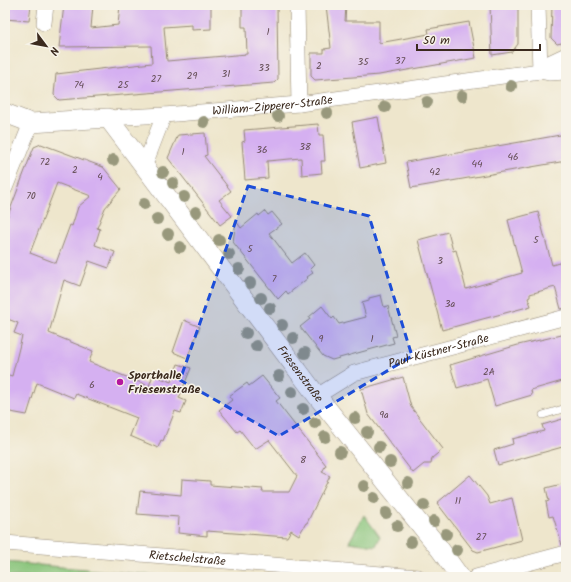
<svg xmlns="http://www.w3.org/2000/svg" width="571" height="582" font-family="Kalam,sans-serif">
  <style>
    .green { fill: #88c47a; stroke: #62774c }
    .building { fill: #d5b0f1; fill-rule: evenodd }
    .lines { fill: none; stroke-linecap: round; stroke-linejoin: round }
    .service-casing { stroke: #948875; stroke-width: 8 }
    .minor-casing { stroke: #948875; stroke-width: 16 }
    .tertiary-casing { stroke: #948875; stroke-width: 20 }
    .service { stroke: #fff; stroke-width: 7 }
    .minor { stroke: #fff; stroke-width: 15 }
    .tertiary { stroke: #fff; stroke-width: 19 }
    .tree { fill: #98987c }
    .marked { fill: #1d4ed8; fill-opacity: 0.2; stroke: #1d4ed8; stroke-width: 3; stroke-dasharray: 8 5; stroke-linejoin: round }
    .poi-dot { fill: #b5179e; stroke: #f7f3e8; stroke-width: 1.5 }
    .labels { text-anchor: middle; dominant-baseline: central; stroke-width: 3; stroke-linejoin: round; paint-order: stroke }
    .number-label { font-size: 10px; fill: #624c53 }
    .street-label { font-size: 12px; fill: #3b2a1e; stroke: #f7f3e8 }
    .poi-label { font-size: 12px; font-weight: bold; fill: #3b2a1e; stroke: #f7f3e8; text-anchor: start }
  </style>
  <rect width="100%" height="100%" fill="#f7f3e8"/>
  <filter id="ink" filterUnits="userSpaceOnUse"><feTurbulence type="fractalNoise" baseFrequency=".025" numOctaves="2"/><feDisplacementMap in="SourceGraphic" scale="8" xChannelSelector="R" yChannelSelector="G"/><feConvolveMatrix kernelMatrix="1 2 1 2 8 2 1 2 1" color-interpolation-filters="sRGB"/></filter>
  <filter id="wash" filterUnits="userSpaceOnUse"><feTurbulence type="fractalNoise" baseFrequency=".012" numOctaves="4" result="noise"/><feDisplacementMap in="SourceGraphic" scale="16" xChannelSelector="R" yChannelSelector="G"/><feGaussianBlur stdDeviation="0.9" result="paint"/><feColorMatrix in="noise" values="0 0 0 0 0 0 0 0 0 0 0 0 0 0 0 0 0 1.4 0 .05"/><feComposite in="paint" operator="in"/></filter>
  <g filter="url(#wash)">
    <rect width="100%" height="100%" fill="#eee6cc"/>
    <g class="green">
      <path d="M364,515l16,22 -4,9 -27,-4z"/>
      <path d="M5,562l171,15h-171z"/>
    </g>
    <g id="blocks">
      <g class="building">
        <path d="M5,5h26l-2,16 -24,-2z"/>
        <path d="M64,5h29l-2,23 27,-3 2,-20h91v24l-19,1v-5l-28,2 3,34 80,-7 -1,-27h-4v-22h35l1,74 -4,4 -215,17 -5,-5 2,-21 96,-11 -1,-17 -92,1z"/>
        <path d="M326,5h20l-1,16h34v22l50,-9 -1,-5 41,-7 7,36 -97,17 -64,5 -4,-4v-23h13v-4l7,-1z"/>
        <path d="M490,5h28v39l-6,8 -20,3z"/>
        <path d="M552,5h14v37l-9,2 -6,-6z"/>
        <path d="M378,117l8,46 -26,5 -8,-46z"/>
        <path d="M318,124l1,11h4l2,26h-4l1,12 -20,2 -1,-17 -34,3 1,17 -23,2 -3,-38 3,-1 -1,-11z"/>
        <path d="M205,133l2,22 -3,1 27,35 -12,9 13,16 -12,9 -52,-67 10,-23z"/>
        <path d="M566,134v27l-155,27 -5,-26z"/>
        <path d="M41,144l62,23 18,22 -16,19 -8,20 3,1 -5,16 20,7 -6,16 -20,-7 -9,25 -16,-6 -15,53 44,18 -4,11 60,24 4,-11 18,7 7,-18 13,4 -12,30 7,3 -5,12 -6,-2 -12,30 -2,-1 -3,8 -28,-12 7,-18 -61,-24 -2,4 -37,-15 -10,32 -22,-4v-37l7,2 10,-40 -8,-3 4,-10 -13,-5v-95l29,-76zM57,183l34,13 -13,11 -6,19 -2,-1 -14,38 -26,-10z"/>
        <path d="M265,211l3,4 4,-3 10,12 -13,9 23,30 13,-10 9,12 -4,4 3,4 -6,4 1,1 -20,16 -2,-3 -8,8 -45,-57 3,-21 5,7 17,-14 1,2z"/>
        <path d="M538,212l14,53 14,-4v47l-5,1 -6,-22 -25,7v3l-2,1 3,8 -89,24 -24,-90 30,-8 5,19 3,-1 10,39 56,-16 -14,-53z"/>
        <path d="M381,295l3,12 4,-1 8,30 -4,1 2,6 -62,17 -9,-4 -23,-29 10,-8 -1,-2 13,-11 10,13 2,-2 5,7 27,-7 -4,-14 7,-2v-3z"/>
        <path d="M184,320l16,7 -13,31 -14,-6z"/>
        <path d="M566,334v46l-35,10 1,5 -37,11 -8,-27 -30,9 -7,-23 68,-20z"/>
        <path d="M262,376l18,22 -4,3 50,64 -4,7 8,4 -23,47h-1l-7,12 -8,-5 -4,7 -80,-6v5l-29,-3 1,-16 -42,-3 3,-23 41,4 1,-16 28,2v4l53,4 -1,3h27l8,-16 -28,-36 -14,9 -15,-19 -3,2 -18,-22 13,-10 -3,-4 18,-13 2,3z"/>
        <path d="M403,377l8,30 32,42 -11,9 -1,6h-7l-11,9 -45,-59 -7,-25z"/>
        <path d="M566,418v28l-68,19 -4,-15 19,-6 -1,-5 32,-8 -2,-6z"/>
        <path d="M470,475l17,21 3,8 22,-6 10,42 -44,12 -5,-2 -36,-47z"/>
        <path d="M566,483v61l-4,1 -9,-29 -4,1 -3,-15 3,-1 -3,-13z"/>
      </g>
    </g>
  </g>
  <g filter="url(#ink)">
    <use href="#blocks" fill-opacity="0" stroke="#948875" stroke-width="1"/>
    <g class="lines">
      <g class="service-casing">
        <path id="service" d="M543,415l23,-7"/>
      </g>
      <g class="minor-casing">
        <g id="minor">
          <path d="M297,5l2,99"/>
          <path d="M538,5l2,66"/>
          <path d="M44,23l2,-18"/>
          <path d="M540,71l9,-8 17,-8"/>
          <path id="s1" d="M108,118l56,-3 135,-11 241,-33 9,2 17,-1"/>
          <path d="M144,167l20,-52"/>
          <path d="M5,188l26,-65"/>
          <path id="s2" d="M317,396l37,-23 212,-56"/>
          <path id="s3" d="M5,543l413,34"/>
          <path d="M476,577l90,-24"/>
        </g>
      </g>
      <g class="tertiary-casing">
        <g id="tertiary">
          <path id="s4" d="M5,113l26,10 77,-5 209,278 122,152 21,29"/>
        </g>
      </g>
      <use href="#service" class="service"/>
      <use href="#minor" class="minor"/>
      <use href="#tertiary" class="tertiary"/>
    </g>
    <g class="tree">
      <circle cx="511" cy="86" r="6"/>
      <circle cx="462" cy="96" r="6"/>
      <circle cx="427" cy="102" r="6"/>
      <circle cx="385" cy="107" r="6"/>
      <circle cx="327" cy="113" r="6"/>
      <circle cx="278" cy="116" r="6"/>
      <circle cx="204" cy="122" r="6"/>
      <circle cx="113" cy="160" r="6"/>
      <circle cx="163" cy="172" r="6"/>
      <circle cx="173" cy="183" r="6"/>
      <circle cx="184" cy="197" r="6"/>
      <circle cx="144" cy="204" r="6"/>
      <circle cx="196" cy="212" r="6"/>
      <circle cx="157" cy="219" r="6"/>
      <circle cx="168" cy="234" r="6"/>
      <circle cx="219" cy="240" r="6"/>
      <circle cx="180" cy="247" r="6"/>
      <circle cx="229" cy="254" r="6"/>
      <circle cx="239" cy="269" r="6"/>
      <circle cx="250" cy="283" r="6"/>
      <circle cx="261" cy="298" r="6"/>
      <circle cx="270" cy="308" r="6"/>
      <circle cx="282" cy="325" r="6"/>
      <circle cx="246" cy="333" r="6"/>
      <circle cx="293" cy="338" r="6"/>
      <circle cx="256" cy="346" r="6"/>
      <circle cx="305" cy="353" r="6"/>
      <circle cx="279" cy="376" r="6"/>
      <circle cx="292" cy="392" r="6"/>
      <circle cx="303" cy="409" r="6"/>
      <circle cx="355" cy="418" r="6"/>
      <circle cx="315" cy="423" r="6"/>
      <circle cx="367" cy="432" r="6"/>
      <circle cx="325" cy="437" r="6"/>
      <circle cx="379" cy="447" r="6"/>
      <circle cx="340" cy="452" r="6"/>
      <circle cx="390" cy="462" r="6"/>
      <circle cx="408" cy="483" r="6"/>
      <circle cx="364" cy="486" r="6"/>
      <circle cx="374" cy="498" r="6"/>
      <circle cx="424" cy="505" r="6"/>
      <circle cx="386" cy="513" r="6"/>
      <circle cx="434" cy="521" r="6"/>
      <circle cx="397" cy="526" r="6"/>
      <circle cx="446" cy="534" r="6"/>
      <circle cx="411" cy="542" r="6"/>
      <circle cx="457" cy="550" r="6"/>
    </g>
  </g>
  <path class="marked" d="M248,186l121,30 43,140 -133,80 -99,-56z"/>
  <circle class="poi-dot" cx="120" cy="382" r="4"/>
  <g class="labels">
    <g class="number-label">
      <text x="268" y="32">1</text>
      <text x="400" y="61">37</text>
      <text x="363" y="62">35</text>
      <text x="319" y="66">2</text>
      <text x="264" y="68">33</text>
      <text x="226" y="74">31</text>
      <text x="192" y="76">29</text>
      <text x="156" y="79">27</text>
      <text x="79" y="85">74</text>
      <text x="123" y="85">25</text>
      <text x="305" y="147">38</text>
      <text x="262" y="150">36</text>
      <text x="183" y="152">1</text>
      <text x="513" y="157">46</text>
      <text x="45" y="162">72</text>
      <text x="477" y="164">44</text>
      <text x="75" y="170">2</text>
      <text x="435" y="172">42</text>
      <text x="100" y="177">4</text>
      <text x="31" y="196">70</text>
      <text x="536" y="240">5</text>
      <text x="250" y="249">5</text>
      <text x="440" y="261">3</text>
      <text x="274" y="279">7</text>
      <text x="450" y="304">3a</text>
      <text x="321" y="339">9</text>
      <text x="372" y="339">1</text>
      <text x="489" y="372">2A</text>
      <text x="92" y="385">6</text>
      <text x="384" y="415">9a</text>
      <text x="303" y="460">8</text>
      <text x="458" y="501">11</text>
      <text x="481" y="537">27</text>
    </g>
    <g class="street-label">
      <text stroke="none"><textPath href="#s1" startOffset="165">William-Zipperer-Straße</textPath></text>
      <text stroke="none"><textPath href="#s2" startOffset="131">Paul-Küstner-Straße</textPath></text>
      <text stroke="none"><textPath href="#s4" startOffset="425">Friesenstraße</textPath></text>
      <text stroke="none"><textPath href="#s3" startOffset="183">Rietschelstraße</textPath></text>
    </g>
    <g class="poi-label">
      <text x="128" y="375">Sporthalle<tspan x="128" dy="14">Friesenstraße</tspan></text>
    </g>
  </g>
  <rect width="571" height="582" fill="none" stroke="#f7f3e8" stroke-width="20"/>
  <g transform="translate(46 46) rotate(122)" stroke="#f7f3e8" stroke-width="3" paint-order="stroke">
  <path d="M0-3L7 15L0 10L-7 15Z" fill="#3b2a1e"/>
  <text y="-6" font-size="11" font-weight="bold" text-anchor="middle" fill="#3b2a1e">N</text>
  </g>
  <path d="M417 44v6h123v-6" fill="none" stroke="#3b2a1e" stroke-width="2"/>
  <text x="423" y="44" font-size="12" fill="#3b2a1e" stroke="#f7f3e8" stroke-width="3" paint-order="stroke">50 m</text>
</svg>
